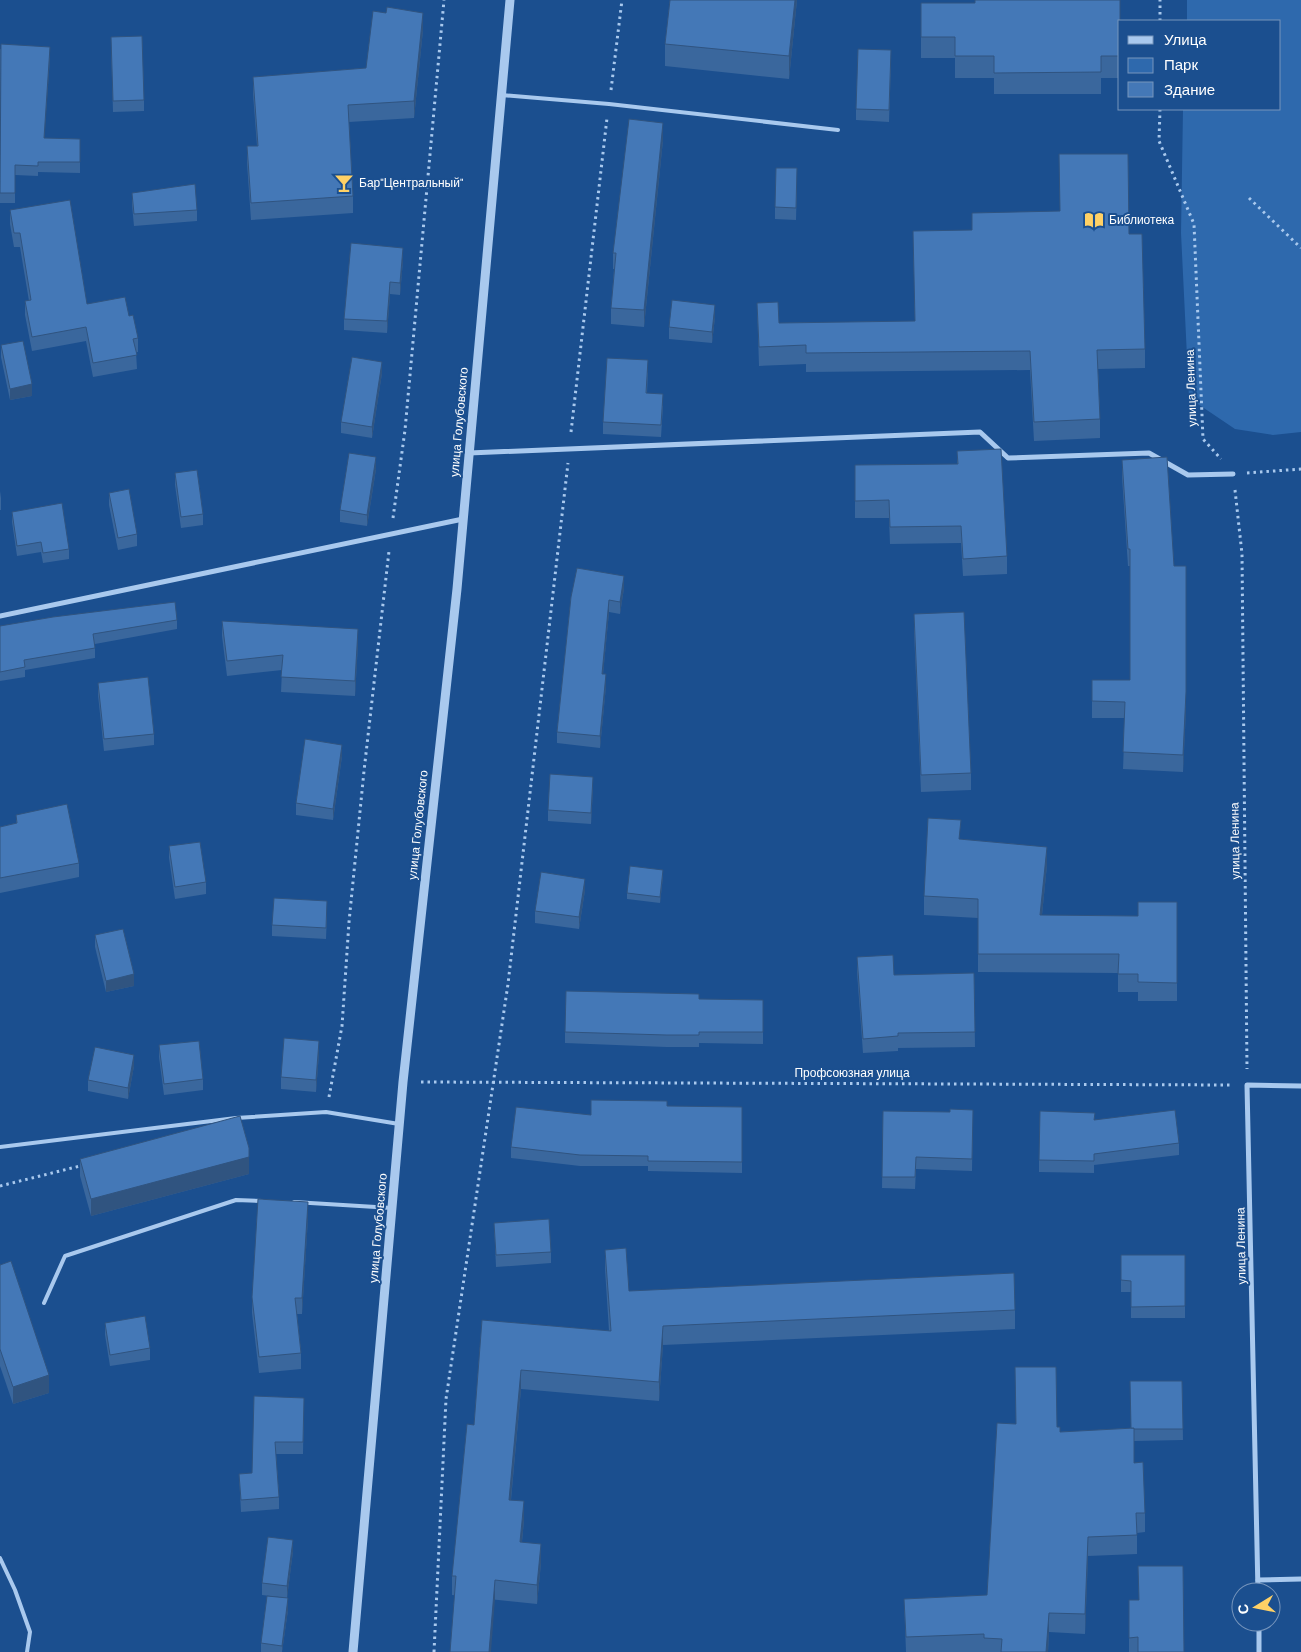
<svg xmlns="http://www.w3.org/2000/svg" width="1301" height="1652" font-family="'DM Sans',sans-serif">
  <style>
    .green { fill: #2e69ad }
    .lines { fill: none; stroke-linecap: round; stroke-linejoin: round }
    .path { stroke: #a9c9ee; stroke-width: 3; stroke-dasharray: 2.5 4; stroke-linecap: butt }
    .service { stroke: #a9c9ee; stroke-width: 4 }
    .minor { stroke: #a9c9ee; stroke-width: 5 }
    .tertiary { stroke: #a9c9ee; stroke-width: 9 }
    .wall { fill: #3a679d }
    .shaded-wall { fill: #305480 }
    .building { fill: #4478b7; stroke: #305480 }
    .labels { text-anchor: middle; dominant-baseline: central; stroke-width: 4; stroke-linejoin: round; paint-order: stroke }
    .poi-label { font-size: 12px; fill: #fff; stroke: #1b4f8f; text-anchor: start }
    .street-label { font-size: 12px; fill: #fff; stroke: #1b4f8f }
  </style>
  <rect width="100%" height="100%" fill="#1b4f8f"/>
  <path class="green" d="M1187,0h114v432l-28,3 -38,-6 -46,-31 -8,-165 2,-124h97v-88h-93z"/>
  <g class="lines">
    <g class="path">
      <path d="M1160,21v-21"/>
      <path d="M611,90l11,-90"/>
      <path d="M1160,109l-1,32 35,83 9,215 18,20"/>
      <path d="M1249,198l52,50"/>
      <path d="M571,432l36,-314"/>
      <path d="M1247,473l54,-4"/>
      <path d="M1235,490l7,64 5,515"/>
      <path d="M393,518l12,-88 39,-430"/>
      <path d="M421,1082l811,3"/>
      <path d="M329,1097l13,-71 7,-104 15,-151 25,-220"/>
      <path d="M0,1186l84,-21"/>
      <path d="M434,1652l12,-253 62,-415 60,-521"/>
    </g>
    <g class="service">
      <path d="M501,95l108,9 229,26"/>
      <path d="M0,1147l236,-29 90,-6 73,12"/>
      <path d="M294,1202l98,6"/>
      <path d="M44,1303l21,-47 171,-56 26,1"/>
      <path d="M0,1558l15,32 15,42 -3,20"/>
    </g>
    <g class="minor">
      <path d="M469,453l511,-21 28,26 141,-5 39,22 45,-1"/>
      <path d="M0,616l463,-97"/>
      <path d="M1258,1580l43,-1"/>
      <path d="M1258,1592l-11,-507 54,1"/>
      <path d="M1259,1622v30"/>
    </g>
    <path class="tertiary" d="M353,1652l50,-570 54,-493 53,-589"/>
  </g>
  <g class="wall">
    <path d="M670,0h127l-8,79 -124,-13v-22z"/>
    <path d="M921,3l199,18v57h-19v16h-107v-16h-39v-20h-34z"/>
    <path d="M423,30l-9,88 -65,4 4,74v17l-102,7 -4,-57v-17h10l-4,-52v-17l113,-9z"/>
    <path d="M111,48l33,52v11l-31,1z"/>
    <path d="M0,49l50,9 -6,80 36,1v34l-42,-1v4l-23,-1v28h-15z"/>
    <path d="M891,62l-2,60 -33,-2v-11z"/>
    <path d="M663,140l-19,187 -33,-3v-16l3,-39h-1v-16z"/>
    <path d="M797,180l-1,40 -21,-1v-12z"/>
    <path d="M132,193l65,17v11l-63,5 -2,-21z"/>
    <path d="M10,210l77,94 42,12 9,22v14h-2l1,17 -44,8 -7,-36 -54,10 -7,-36v-14h4l-9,-54h-6l-4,-23z"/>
    <path d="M913,231l216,3 16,115v19l-47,1 2,50v19l-66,3 -4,-71 -224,2v-8l-47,2 -2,-63 22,20 136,-2z"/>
    <path d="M403,260l-3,35 -10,-1 -3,39 -43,-3v-11z"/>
    <path d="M715,317l-3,26 -43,-4v-12z"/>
    <path d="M1,345l31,51 -22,4 -9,-43z"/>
    <path d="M648,372l-1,21 16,13 -2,31 -58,-3v-12z"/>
    <path d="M382,373l-10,65 -31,-5v-11z"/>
    <path d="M957,451l50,105v18l-44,2 -2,-33 -71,1 -1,-26h-34v-53l102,-1z"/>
    <path d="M1122,460l52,106 12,143 -3,63 -60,-3 2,-51h-33v-17l38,-21v-114h-2l-6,-89z"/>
    <path d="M376,469l-9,57 -27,-4v-12z"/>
    <path d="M175,473l28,41v11l-22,3 -6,-43z"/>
    <path d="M0,491l1,7v12h-1z"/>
    <path d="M109,493l28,41v12l-19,4 -9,-45z"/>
    <path d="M12,512l57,37v10l-26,4 -2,-11 -24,4 -5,-34z"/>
    <path d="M624,588l-4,26 -11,-2 -6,62 3,12 -6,62 -43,-5v-11l14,-135z"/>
    <path d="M914,614l57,159v17l-50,2 -7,-161z"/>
    <path d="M177,620v9l-82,15v14l-70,12v7l-25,4v-55z"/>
    <path d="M222,621l136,23 -3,52 -74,-4 1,-22 -55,6 -5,-40z"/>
    <path d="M98,683l56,51v11l-50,6 -6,-56z"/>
    <path d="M342,756l-9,64 -37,-5v-12z"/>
    <path d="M593,788l-2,36 -43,-3v-11z"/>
    <path d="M16,815l63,48v14l-79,16v-66l16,-4z"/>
    <path d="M961,839l86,26 -5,50 96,1 39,-14v99h-39v-9h-20v-19l-140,-1v-54l-54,-3v-19z"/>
    <path d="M169,846l37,36v12l-31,5 -6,-41z"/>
    <path d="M663,876l-3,27 -33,-4v-6z"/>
    <path d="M585,890l-6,39 -44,-6v-12z"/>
    <path d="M327,913l-1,26 -54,-3v-11z"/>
    <path d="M95,935l39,51 -28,6 -11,-45z"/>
    <path d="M857,957l37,18 80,-2 1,74 -77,1v3l-35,2 -6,-81z"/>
    <path d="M699,999l64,1v44l-64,-1v4h-33l-101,-4v-11z"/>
    <path d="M159,1045l44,34v11l-39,5 -5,-38z"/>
    <path d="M319,1053l-3,39 -35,-3v-12z"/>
    <path d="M134,1066l-6,33 -40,-8v-11z"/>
    <path d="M667,1106l75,1v66l-94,-2v-5h-68l-69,-8v-11l80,-32z"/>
    <path d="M973,1110l-1,61 -56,-2 -1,20 -33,-1 1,-77 67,1z"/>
    <path d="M1179,1143v12l-85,10v8l-55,-1v-12z"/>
    <path d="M80,1159l169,15 -158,42 -11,-40z"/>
    <path d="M308,1218l-6,96h-5l4,39v16l-42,4 -7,-60v-16z"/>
    <path d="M494,1223l57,29v11l-55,4z"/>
    <path d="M605,1250l24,41 386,19v19l-352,16 -4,56 -138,-12 -10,111 13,20 -2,22 19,21 -4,41 -85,-9v-19l22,-151 8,-105 127,11 -4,-62z"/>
    <path d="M1121,1255h64v63h-54v-26h-10z"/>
    <path d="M0,1265l49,128 -36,11 -13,-38z"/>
    <path d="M105,1323l45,25v12l-40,6 -5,-31z"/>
    <path d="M1182,1381l1,59 -49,1v22l11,50v19l-8,1v21l-49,2 -3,78 -36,-2 -1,20h-142l-2,-53 83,-4 70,-168 3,5 70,-4z"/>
    <path d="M304,1398l-1,56h-27l3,43v12l-38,3 -2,-38 13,-1z"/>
    <path d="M293,1551l-6,47 -25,-3v-12z"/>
    <path d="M1129,1600l55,52h-55z"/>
    <path d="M288,1610l-6,42h-21v-9z"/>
  </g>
  <g class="shaded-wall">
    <path d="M795,0h2l-8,79v-23z"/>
    <path d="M423,13v17l-9,88v-17z"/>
    <path d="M50,47v11l-6,91v-11z"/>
    <path d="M663,123v17l-19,187v-17z"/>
    <path d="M403,248v12l-3,35v-12z"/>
    <path d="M390,282v12l-3,39v-12z"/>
    <path d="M715,305v12l-3,26v-11z"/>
    <path d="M382,362v11l-10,65v-11z"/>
    <path d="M32,384v12l-22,4v-11z"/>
    <path d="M376,457v12l-9,57v-11z"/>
    <path d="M1186,566v143l-3,63v-17z"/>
    <path d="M624,576v12l-4,26v-12z"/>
    <path d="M609,600v12l-7,73v-11z"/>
    <path d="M358,629v15l-3,52v-15z"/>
    <path d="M606,674v12l-6,62v-12z"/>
    <path d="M342,745v11l-9,64v-11z"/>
    <path d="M593,777v11l-2,36v-11z"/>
    <path d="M1047,847v18l-7,69v-19z"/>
    <path d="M663,870v6l-3,27v-6z"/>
    <path d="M585,879v11l-6,39v-12z"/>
    <path d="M134,974v12l-28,6v-11z"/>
    <path d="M319,1041v12l-3,39v-12z"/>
    <path d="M134,1055v11l-6,33v-11z"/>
    <path d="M249,1157v17l-158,42v-17z"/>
    <path d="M308,1202v16l-6,96v-16z"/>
    <path d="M663,1326v19l-4,56v-19z"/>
    <path d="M521,1370v19l-12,130v-19z"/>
    <path d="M49,1375v18l-36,11v-17z"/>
    <path d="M524,1501v19l-4,41v-19z"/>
    <path d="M1088,1537v19l-3,78v-20z"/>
    <path d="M293,1540v11l-6,47v-12z"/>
    <path d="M541,1544v19l-4,41v-19z"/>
    <path d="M495,1580v19l-4,53h-2z"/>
    <path d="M288,1598v12l-6,42v-6z"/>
    <path d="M1049,1613v19l-1,20h-2z"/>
  </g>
  <g class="building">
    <path d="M670,0h125l-6,56 -124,-12z"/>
    <path d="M975,0h145v56h-19v16l-107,1v-17h-39v-19h-34v-34h54z"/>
    <path d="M387,7l36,6 -9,88 -66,4 5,91 -102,7 -4,-57h11l-5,-69 113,-9 7,-57 13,2z"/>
    <path d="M142,36l2,64 -31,1 -2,-64z"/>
    <path d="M1,44l49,3 -6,91 36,1v23h-42v4l-23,-1v28h-15z"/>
    <path d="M858,49l33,1 -2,60 -33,-1z"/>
    <path d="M629,119l34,4 -19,187 -33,-2 5,-55h-3z"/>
    <path d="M1059,154h69l1,80h13l3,115 -48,1 3,69 -66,3 -4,-71 -224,2v-8l-47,2 -2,-44 21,-1 1,21 136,-2 -2,-90 59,-1v-17l88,-2z"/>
    <path d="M776,168h21l-1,40 -21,-1z"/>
    <path d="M195,184l2,26 -63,4 -2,-21z"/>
    <path d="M70,200l17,104 38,-7 4,19 4,-1 5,23 -5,1 4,16 -44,8 -7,-36 -54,10 -7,-36 6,-1 -11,-67h-6l-4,-23z"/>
    <path d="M351,243l52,5 -3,35 -10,-1 -3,39 -43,-2z"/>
    <path d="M672,300l43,5 -3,27 -43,-5z"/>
    <path d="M23,341l9,43 -22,5 -9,-44z"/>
    <path d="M352,357l30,5 -10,65 -31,-5z"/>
    <path d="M607,358l41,2 -2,33 17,1 -2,31 -58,-3z"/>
    <path d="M1001,449l6,107 -44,3 -2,-33 -71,1 -1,-27 -34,1v-36l103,-1 -1,-13z"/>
    <path d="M349,453l27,4 -9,58 -27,-5z"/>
    <path d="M1167,457l7,109h12v126l-3,63 -60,-3 2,-50 -33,-1v-21h38v-131h-2l-6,-89z"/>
    <path d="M197,470l6,44 -22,3 -6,-44z"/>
    <path d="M129,489l8,45 -19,4 -9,-45z"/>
    <path d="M62,503l7,46 -26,4 -2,-11 -24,4 -5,-34z"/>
    <path d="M577,568l47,8 -4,26 -11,-2 -7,74h4l-6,62 -43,-4 14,-135z"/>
    <path d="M175,602l2,18 -84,14 2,14 -71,12 1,7 -25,5v-46l53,-9z"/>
    <path d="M964,612l7,161 -50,2 -7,-161z"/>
    <path d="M222,621l136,8 -3,52 -74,-4 2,-22 -56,6z"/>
    <path d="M148,677l6,57 -50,5 -6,-56z"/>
    <path d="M305,739l37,6 -9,64 -37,-6z"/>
    <path d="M550,774l43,3 -2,36 -43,-3z"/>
    <path d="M67,804l12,59 -79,15v-51l17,-4 -1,-8z"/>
    <path d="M928,818l33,2 -2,19 88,8 -7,68 98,1v-14h39v81l-39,-1v-8h-20l1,-20h-141v-55l-54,-3z"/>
    <path d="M200,842l6,40 -31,5 -6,-41z"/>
    <path d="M630,866l33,4 -3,27 -33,-4z"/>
    <path d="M541,872l44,7 -6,38 -44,-6z"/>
    <path d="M274,898l53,3 -1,27 -54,-3z"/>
    <path d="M123,929l11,45 -28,7 -11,-46z"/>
    <path d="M893,955l1,20 80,-2 1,59 -77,1v3l-35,3 -6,-82z"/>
    <path d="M566,991l133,3v5l64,1v32h-64v3h-33l-101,-3z"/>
    <path d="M284,1038l35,3 -3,39 -35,-3z"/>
    <path d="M199,1041l4,38 -39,5 -5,-39z"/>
    <path d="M95,1047l39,8 -6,33 -40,-8z"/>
    <path d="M591,1100l76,1v5l75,1v55l-94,-1v-5l-68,-1 -69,-8 5,-40 75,8z"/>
    <path d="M950,1109l23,1 -1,49 -56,-2 -1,20h-33l1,-66 67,1z"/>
    <path d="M1175,1110l4,33 -85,11v7l-55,-1 1,-49 55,2 -1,7z"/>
    <path d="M240,1116l9,32v9l-158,42 -11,-40z"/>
    <path d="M258,1199l50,3 -6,96h-7l6,55 -42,4 -7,-60z"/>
    <path d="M549,1219l2,33 -55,3 -2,-32z"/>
    <path d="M626,1248l3,43 385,-18 1,37 -352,16 -4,56 -138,-12 -12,130 15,1 -4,41 21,2 -4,41 -42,-5 -6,72h-39l6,-76h-4l15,-152 7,1 8,-105 129,11 -6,-81z"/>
    <path d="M1121,1255h64v51l-54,1v-26l-10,-1z"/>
    <path d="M11,1261l38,114 -36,12 -13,-38v-84z"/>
    <path d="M145,1316l5,32 -40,7 -5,-32z"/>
    <path d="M1015,1367h41l1,60h3v5l74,-4v35l9,-1 2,51h-9l1,22 -49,2 -3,77 -36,-1 -3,39h-45l1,-13 -18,-1v-4l-78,3 -2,-38 83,-4 10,-172 19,1z"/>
    <path d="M1130,1381h52l1,48h-49v-1h-3z"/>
    <path d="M254,1396l50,2 -1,44h-28l4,55 -38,3 -2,-26 13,-1z"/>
    <path d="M268,1537l25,3 -6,46 -25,-3z"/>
    <path d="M1138,1566h45l1,86h-46v-15l-9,1v-38h10z"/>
    <path d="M267,1596l21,2 -6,48 -21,-3z"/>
  </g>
  <defs>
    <g id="bar-bare" transform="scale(1.5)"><path d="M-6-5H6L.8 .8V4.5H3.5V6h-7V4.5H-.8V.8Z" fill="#ffd166" stroke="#1b4f8f" stroke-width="2.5" paint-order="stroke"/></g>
    <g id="library-bare" transform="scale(1.5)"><path d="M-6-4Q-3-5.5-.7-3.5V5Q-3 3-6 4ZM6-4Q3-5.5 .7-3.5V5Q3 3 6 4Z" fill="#ffd166" stroke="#1b4f8f" stroke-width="2.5" paint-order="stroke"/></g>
  </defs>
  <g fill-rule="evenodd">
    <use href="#bar-bare" x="344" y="183"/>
    <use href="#library-bare" x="1094" y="220"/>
  </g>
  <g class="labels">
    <g class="poi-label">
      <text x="359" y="183">Бар"Центральный"</text>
      <text x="1109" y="220">Библиотека</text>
    </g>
    <g class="street-label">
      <text transform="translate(1191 388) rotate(-92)">улица Ленина</text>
      <text transform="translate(459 422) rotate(-85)">улица Голубовского</text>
      <text transform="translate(418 825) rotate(-84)">улица Голубовского</text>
      <text transform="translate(1235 841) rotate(-91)">улица Ленина</text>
      <text x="852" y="1073">Профсоюзная улица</text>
      <text transform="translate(378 1228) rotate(-85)">улица Голубовского</text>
      <text transform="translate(1241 1246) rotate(-91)">улица Ленина</text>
    </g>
  </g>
  <rect x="1118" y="20" width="162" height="90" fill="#1b4f8f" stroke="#7695bc"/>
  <rect x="1128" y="36" width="25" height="8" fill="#a9c9ee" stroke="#7695bc"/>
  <text x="1164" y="45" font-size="15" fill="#ffffff">Улица</text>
  <rect x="1128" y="58" width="25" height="15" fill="#2e69ad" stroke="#7695bc"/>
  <text x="1164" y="70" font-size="15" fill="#ffffff">Парк</text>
  <rect x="1128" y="82" width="25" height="15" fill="#4478b7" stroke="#7695bc"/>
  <text x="1164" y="95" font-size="15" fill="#ffffff">Здание</text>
  <g transform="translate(1256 1607) rotate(260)"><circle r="24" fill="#1b4f8f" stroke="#7695bc"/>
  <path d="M0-4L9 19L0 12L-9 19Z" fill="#ffd166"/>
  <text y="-8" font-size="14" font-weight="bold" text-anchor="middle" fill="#ffffff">С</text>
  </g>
</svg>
